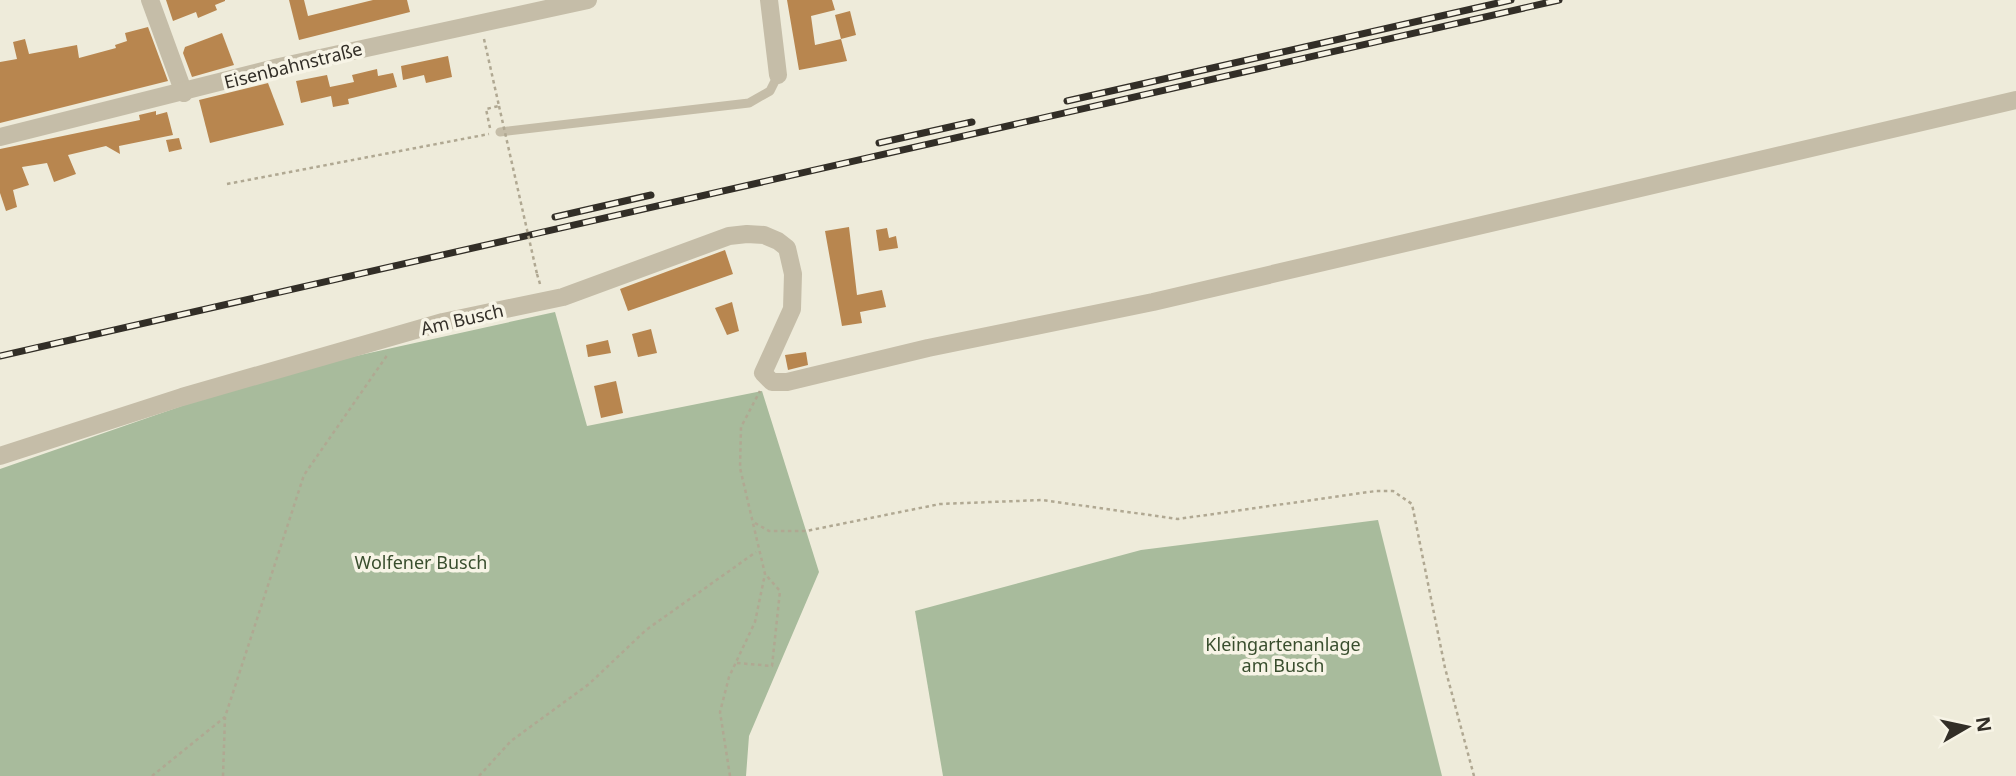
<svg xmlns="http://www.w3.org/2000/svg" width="2016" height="776" font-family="'Noto Sans',sans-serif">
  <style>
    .green { fill: #a8bb9c }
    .building { fill: #b8864f }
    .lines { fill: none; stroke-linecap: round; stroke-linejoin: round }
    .path { stroke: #b0a892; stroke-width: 2.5; stroke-dasharray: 3.5 3.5; stroke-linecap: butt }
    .service { stroke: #c5bda8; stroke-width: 9 }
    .minor { stroke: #c5bda8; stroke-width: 18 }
    .rail-casing { stroke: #322e27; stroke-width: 7 }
    .rail { stroke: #f7f4e6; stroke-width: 4.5; stroke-dasharray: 13; stroke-linecap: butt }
    .path-bridge { stroke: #b0a892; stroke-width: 2.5; stroke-dasharray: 3.5 3.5; stroke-linecap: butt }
    .labels { text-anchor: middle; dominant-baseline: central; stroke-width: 7; stroke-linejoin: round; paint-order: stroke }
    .street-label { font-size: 18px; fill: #322e27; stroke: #f7f4e6 }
    .park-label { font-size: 18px; fill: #394e2e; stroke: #f7f4e6 }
  </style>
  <rect width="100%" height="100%" fill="#eeebda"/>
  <g class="green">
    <path d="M555,312l32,114 175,-35 57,181 -70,164 -3,40h-746v-307l274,-95z"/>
    <path d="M1378,520l64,256h-499l-28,-165 226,-61z"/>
  </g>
  <g class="building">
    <path d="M166,0h59v1l-10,4 2,5 -19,8 -2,-6 -23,9z"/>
    <path d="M289,0h15l4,16 65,-16h34l3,12 -111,28z"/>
    <path d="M787,0h45l3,10 -24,6 4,29 26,-6 6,22 -48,9z"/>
    <path d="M850,11l6,24 -15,4 -6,-24z"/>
    <path d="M148,27l20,54 -168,42v-61l17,-3 -4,-17 12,-3 4,15 48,-9 2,13 37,-10 -1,-3 12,-4 -2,-8z"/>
    <path d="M222,33l12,32 -42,12 -9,-24 2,-6z"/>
    <path d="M448,56l4,21 -26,6 -2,-8 -21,5 -2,-14z"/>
    <path d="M377,69l1,7 15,-3 4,14 -49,12 1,5 -16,3 -2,-11 -30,7 -5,-22 31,-6 3,12 24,-5 -2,-7z"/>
    <path d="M268,83l16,42 -74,18 -11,-43z"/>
    <path d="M156,111v4l11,-3 6,23 -54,11 1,8 -14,-8 -38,9 8,19 -22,8 -7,-19 -25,4 7,18 -16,5 4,17 -11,4 -6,-18v-44l140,-29 -1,-5z"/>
    <path d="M179,138l3,11 -13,3 -3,-12z"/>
    <path d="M849,227l8,68 25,-5 4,17 -26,5 2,11 -20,3 -17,-95z"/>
    <path d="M887,228l2,10 7,-2 2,12 -19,3 -3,-21z"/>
    <path d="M725,250l8,24 -105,37 -8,-22z"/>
    <path d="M732,302l7,29 -12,4 -12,-27z"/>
    <path d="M651,329l6,24 -19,4 -6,-23z"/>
    <path d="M608,340l3,13 -23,4 -2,-12z"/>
    <path d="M806,352l2,13 -20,5 -3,-15z"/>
    <path d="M616,381l7,32 -22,5 -7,-32z"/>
  </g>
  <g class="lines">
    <g class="path">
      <path d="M484,39l15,67 -13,3 4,19"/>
      <path d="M227,184l262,-50"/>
      <path d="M537,274l3,10"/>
      <path d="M755,523l14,8h37l134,-27 102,-4 136,19 198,-28h17l19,13 33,164 29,108"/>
      <path d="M737,663l35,3 8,-75 -15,-17"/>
      <path d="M152,776l73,-59"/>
      <path d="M223,776l2,-59 79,-242 84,-121"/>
      <path d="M479,776l32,-35 78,-57 57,-54 110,-78"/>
      <path d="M730,776l-10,-64 9,-35 26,-55 10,-48 -25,-106 1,-41 19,-36"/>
    </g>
    <path class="service" d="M500,132l249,-29 21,-12 8,-16"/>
    <g class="minor">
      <path d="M150,0l34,93"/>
      <path d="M769,0l9,75"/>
      <path d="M0,137l279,-70 309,-67"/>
      <path d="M0,456l182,-59 261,-75 120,-25 166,-61 18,-2 17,1 14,6 9,7 6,26 -1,35 -29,64 9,9h15l141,-34 225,-46 863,-202"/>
    </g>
    <g class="rail-casing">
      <g id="rail">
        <path d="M1067,101l444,-101"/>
        <path d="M879,143l93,-21"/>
        <path d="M555,217l96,-22"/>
        <path d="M0,356l1559,-356"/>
      </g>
    </g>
    <use href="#rail" class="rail"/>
    <path class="path-bridge" d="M499,106l38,168"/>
  </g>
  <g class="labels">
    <g class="street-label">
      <text transform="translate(293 65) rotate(-14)">Eisenbahnstraße</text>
      <text transform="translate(462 319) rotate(-13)">Am Busch</text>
    </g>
    <g class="park-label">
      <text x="421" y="562">Wolfener Busch</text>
      <text x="1283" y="644">Kleingartenanlage<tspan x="1283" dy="21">am Busch</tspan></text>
    </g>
  </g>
  <g transform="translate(1967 727) rotate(81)" stroke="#f7f4e6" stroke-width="5" paint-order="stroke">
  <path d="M0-5L12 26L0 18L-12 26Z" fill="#322e27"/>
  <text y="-10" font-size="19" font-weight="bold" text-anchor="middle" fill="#322e27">N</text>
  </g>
</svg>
